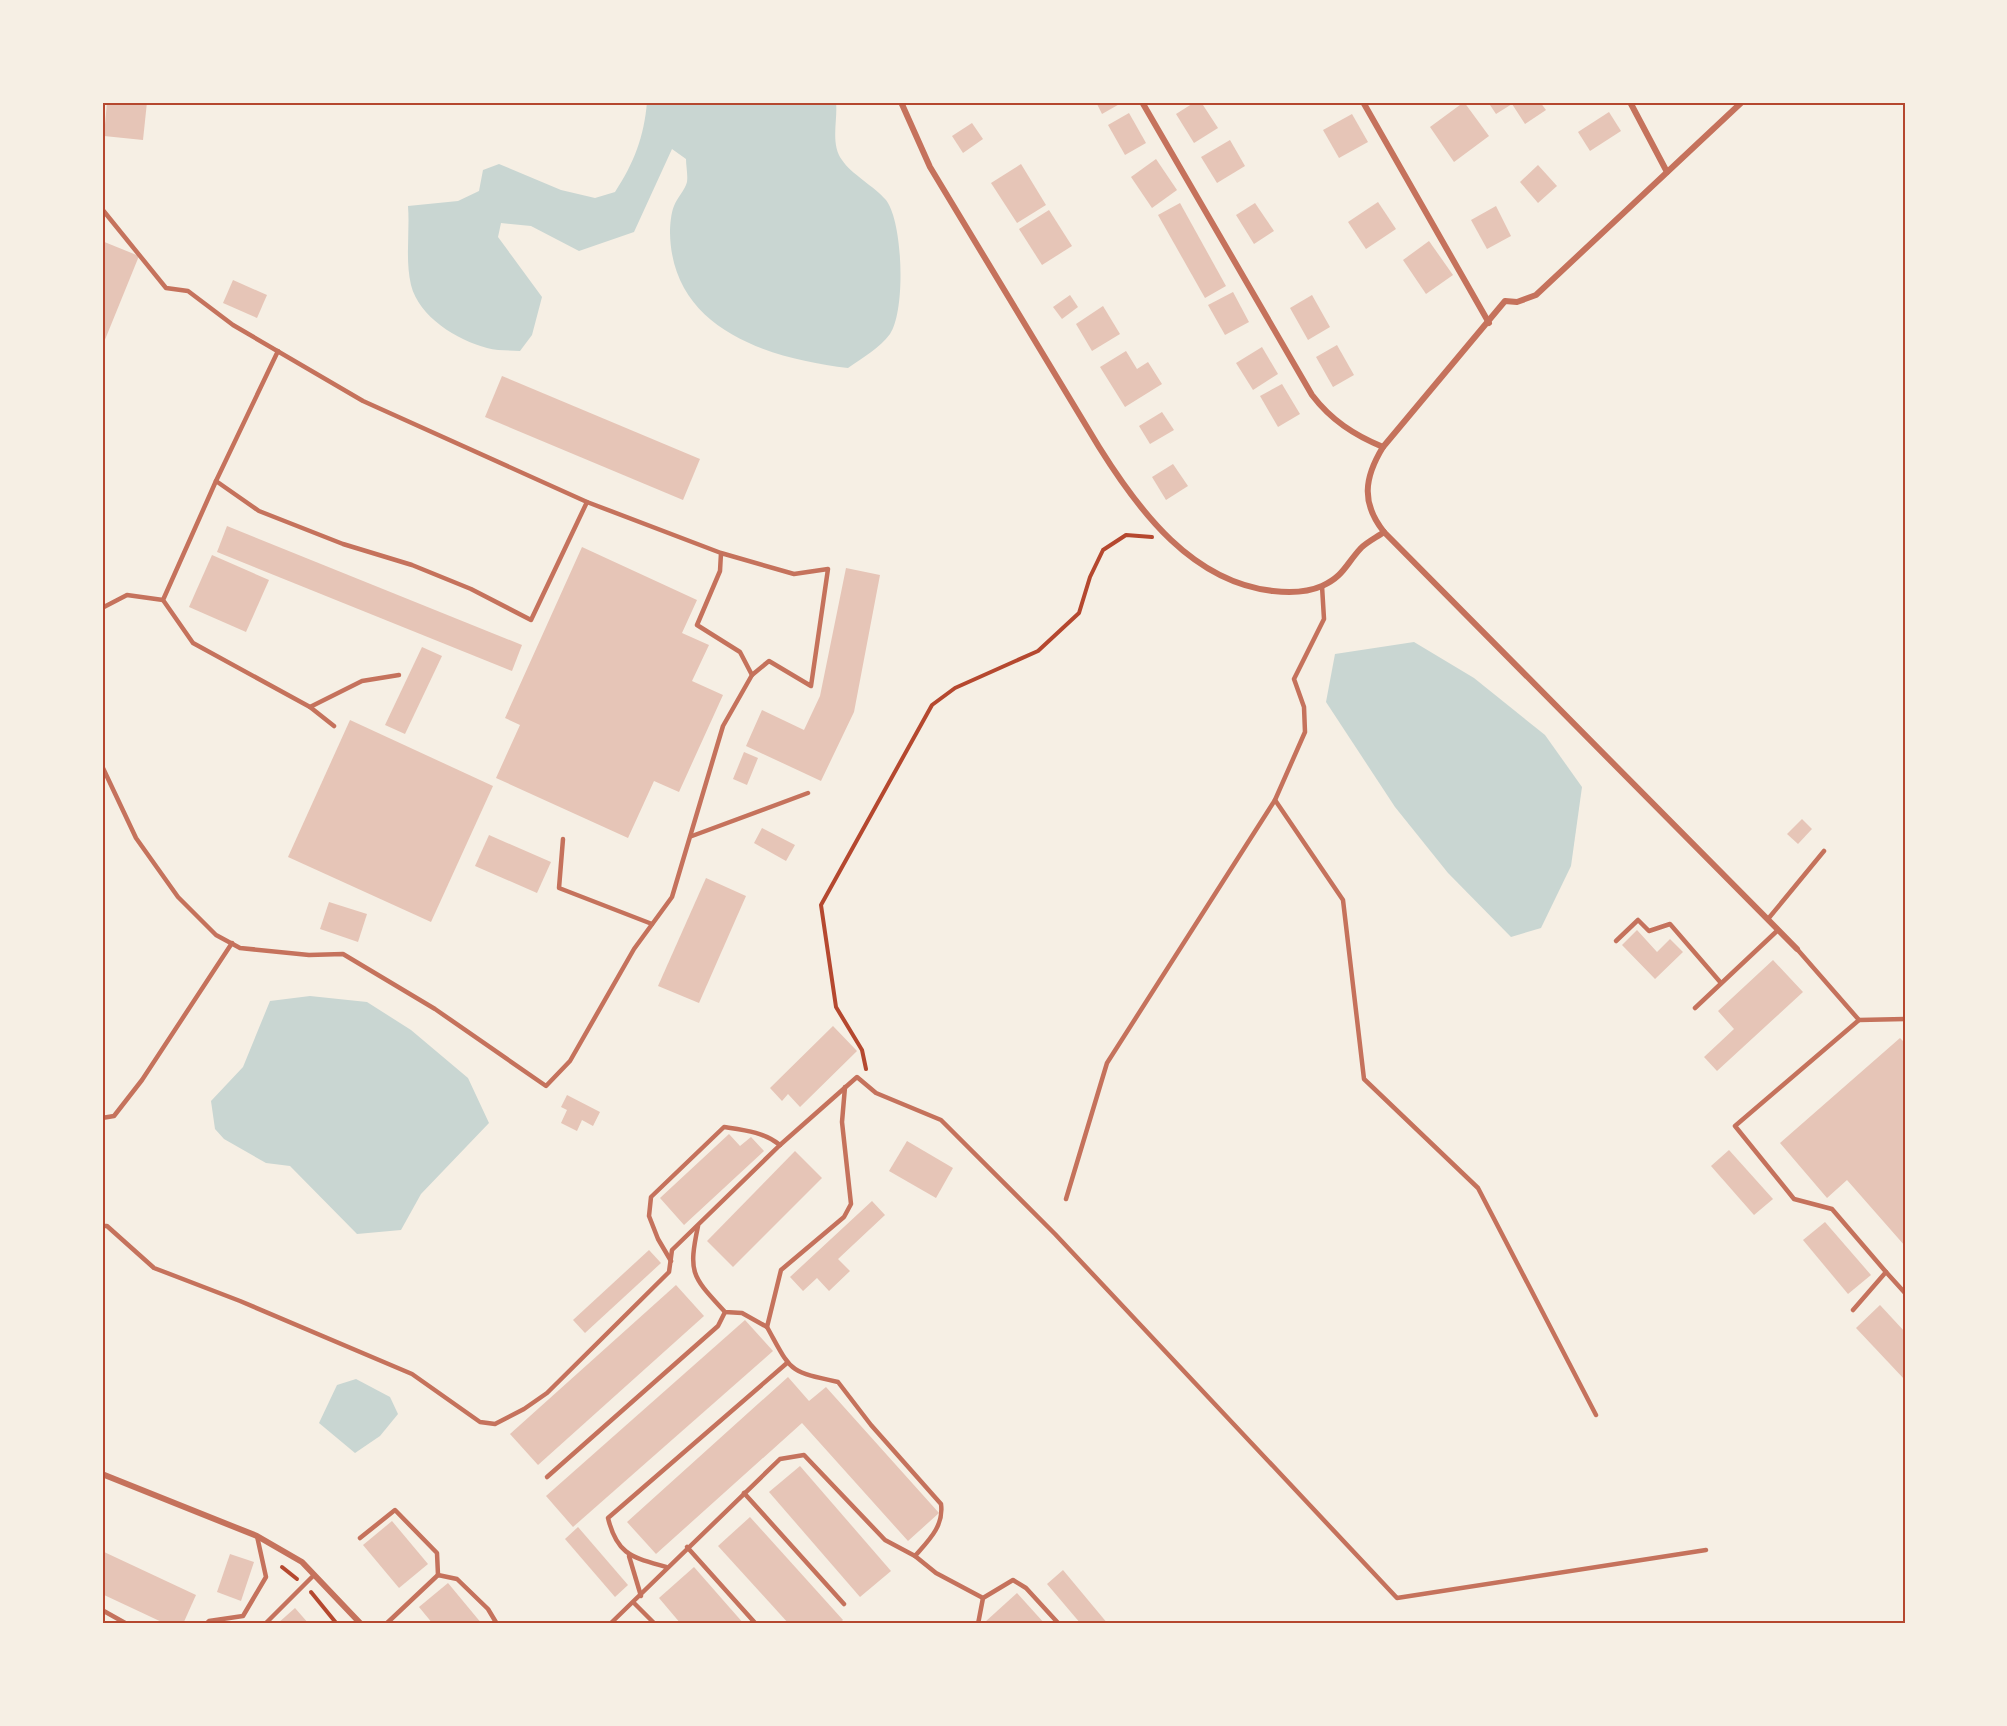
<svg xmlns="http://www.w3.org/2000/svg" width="2007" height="1726" font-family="Roboto,sans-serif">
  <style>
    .water { fill: #c9d6d2 }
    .building { fill: #e6c5b7 }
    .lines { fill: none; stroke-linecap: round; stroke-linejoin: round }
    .path { stroke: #b5482f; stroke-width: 4 }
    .service { stroke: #c5725c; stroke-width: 4.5 }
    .minor { stroke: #c5725c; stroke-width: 6 }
    .neatline { fill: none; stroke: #b5482f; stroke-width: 2 }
  </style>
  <rect width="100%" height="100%" fill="#f6efe4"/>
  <g class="water">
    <path d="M647,102h189c2,18 -6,42 6,58 9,14 32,26 44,40 17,22 20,110 4,134 -10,14 -28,24 -42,34 -80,-10 -176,-38 -178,-135 0,-8 1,-20 4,-27 3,-8 11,-16 13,-24 1,-7 -1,-16 -1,-23l-14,-10 -38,83 -55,19 -48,-25 -30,-3 -3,14 44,60 -10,38 -12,16c-10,-1 -23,0 -33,-3 -30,-8 -68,-31 -76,-63 -6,-26 -1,-53 -3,-79l50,-5 21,-10 4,-21 16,-6 62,26 34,8 20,-6c19,-29 29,-55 32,-90z"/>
    <path d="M1414,642l60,36 71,57 37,52 -11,79 -30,62 -30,9 -63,-64 -53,-66 -69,-105 9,-48z"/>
    <path d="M310,996l57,6 44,28 57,48 21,45 -68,71 -20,36 -44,4 -67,-68 -24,-3 -42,-24 -9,-10 -4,-28 32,-34 27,-66z"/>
    <path d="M356,1379l34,18 8,17 -18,22 -25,17 -36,-30 18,-38z"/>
  </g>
  <g class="building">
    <path d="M107,102h40l-4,38 -39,-4z"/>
    <path d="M1096,102h27l-21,12z"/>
    <path d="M1195,102h6l17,26 -24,15 -18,-29z"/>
    <path d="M1464,102l25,34 -35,26 -24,-35z"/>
    <path d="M1488,102h52l6,8 -21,14 -13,-20 -16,10z"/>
    <path d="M1609,112l12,19 -31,20 -12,-19z"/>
    <path d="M1129,113l17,30 -21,12 -17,-30z"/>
    <path d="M1352,114l16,28 -29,16 -16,-28z"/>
    <path d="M972,123l11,16 -20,14 -11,-17z"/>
    <path d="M1230,140l15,26 -28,17 -16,-26z"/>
    <path d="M1156,159l21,31 -25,18 -21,-31z"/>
    <path d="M1021,164l25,41 -29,18 -26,-40z"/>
    <path d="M1538,165l19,21 -19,17 -18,-21z"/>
    <path d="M1378,202l18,27 -30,20 -18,-27z"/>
    <path d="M1180,203l46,83 -21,12 -47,-83z"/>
    <path d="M1255,203l19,28 -20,13 -18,-29z"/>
    <path d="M1496,206l15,30 -24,13 -16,-29z"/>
    <path d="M1049,210l23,36 -30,19 -23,-36z"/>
    <path d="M102,241l37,15 -37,91z"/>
    <path d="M1429,241l24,34 -27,19 -23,-34z"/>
    <path d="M233,280l34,15 -10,23 -34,-15z"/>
    <path d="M1233,292l16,30 -24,13 -17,-30z"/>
    <path d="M1070,295l8,12 -16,12 -9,-12z"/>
    <path d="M1312,295l18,32 -22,13 -18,-32z"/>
    <path d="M1103,306l17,28 -28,17 -16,-27z"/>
    <path d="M1337,345l17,30 -21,12 -17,-30z"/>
    <path d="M1262,347l16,27 -25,16 -17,-27z"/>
    <path d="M1126,351l11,18 11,-7 14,22 -37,23 -25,-40z"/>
    <path d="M502,376l198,83 -17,41 -198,-83z"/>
    <path d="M1282,384l18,30 -22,13 -18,-31z"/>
    <path d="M1162,412l12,18 -24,14 -11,-18z"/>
    <path d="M1173,464l15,22 -22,14 -14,-23z"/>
    <path d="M227,526l295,119 -10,26 -295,-119z"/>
    <path d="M582,547l115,53 -15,33 27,12 -17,36 31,14 -44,97 -25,-11 -26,57 -132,-60 24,-53 -15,-7z"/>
    <path d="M212,555l57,25 -23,52 -57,-25z"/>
    <path d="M846,568l34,7 -26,137 -33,69 -75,-35 16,-36 42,20 16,-34z"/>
    <path d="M422,647l20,9 -37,78 -20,-9z"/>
    <path d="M350,720l143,66 -62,136 -143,-65z"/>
    <path d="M744,752l14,6 -11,27 -14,-6z"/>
    <path d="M1802,819l10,10 -14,15 -11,-10z"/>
    <path d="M762,828l33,17 -9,16 -32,-18z"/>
    <path d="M489,835l62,27 -14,31 -62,-27z"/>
    <path d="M706,878l40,18 -47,107 -41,-17z"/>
    <path d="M329,902l38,12 -9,28 -38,-13z"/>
    <path d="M1637,930l20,22 13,-13 13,13 -28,27 -33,-34z"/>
    <path d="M1773,960l30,32 -86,79 -13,-14 30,-28 -16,-18z"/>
    <path d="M833,1026l24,25 -57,56 -12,-13 -6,7 -12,-13z"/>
    <path d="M1900,1038l5,5v203l-58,-66 -20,18 -47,-55z"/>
    <path d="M567,1095l33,17 -7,14 -11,-6 -5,11 -16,-8 6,-13 -6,-3z"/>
    <path d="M729,1134l11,12 11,-9 13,14 -80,74 -24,-27z"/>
    <path d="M907,1141l46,27 -17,30 -47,-27z"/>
    <path d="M1729,1150l44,49 -19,16 -43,-49z"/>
    <path d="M795,1151l27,27 -89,89 -26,-26z"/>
    <path d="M872,1201l13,14 -47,44 12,12 -21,20 -12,-13 -14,13 -13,-14z"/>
    <path d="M1825,1222l46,53 -23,19 -45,-54z"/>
    <path d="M649,1250l12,13 -76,70 -12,-13z"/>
    <path d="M676,1285l28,31 -166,149 -28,-31z"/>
    <path d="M1880,1305l25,27v48l-49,-52z"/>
    <path d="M745,1320l28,31 -200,176 -27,-31z"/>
    <path d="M788,1377l21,24 17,-14 113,126 -31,28 -106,-118 -146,131 -29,-32z"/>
    <path d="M800,1466l91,105 -31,26 -91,-105z"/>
    <path d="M750,1517l93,103 -4,4h-50l-71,-78z"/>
    <path d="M392,1521l36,43 -29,24 -36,-43z"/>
    <path d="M578,1527l50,58 -13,12 -50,-58z"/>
    <path d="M102,1551l94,44 -13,29h-17l-64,-30z"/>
    <path d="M230,1554l24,8 -13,39 -24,-9z"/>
    <path d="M694,1567l50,57h-63l-22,-26z"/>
    <path d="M1063,1570l45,54h-27l-34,-40z"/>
    <path d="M448,1583l34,41h-49l-14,-17z"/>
    <path d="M1017,1593l28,31h-59l-1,-2z"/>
    <path d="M295,1608l14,16h-32z"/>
  </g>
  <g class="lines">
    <g class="path">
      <path d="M866,1069l-4,-19 -26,-43 -15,-102 111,-200 23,-17 83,-37 41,-38 11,-36 13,-27 23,-15 26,2"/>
      <path d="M282,1567l15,12"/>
      <path d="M311,1592l26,32"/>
    </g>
    <g class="service">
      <path d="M102,209l64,79 22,3 45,34 130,76 224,101 -56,118 -60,-31 -59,-24 -69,-21 -84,-33 -43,-30 -53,119 30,43 117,64 24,19"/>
      <path d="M216,481l62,-130"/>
      <path d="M587,502l134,51 -1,18 -23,54 43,27 12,23 17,-14 42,25 17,-117 -34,5 -73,-21"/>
      <path d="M102,608l25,-13 36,5"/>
      <path d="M310,707l52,-26 37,-6"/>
      <path d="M102,766l34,72 42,59 38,38 24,13 69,7 34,-1 92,55 111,77 24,-25 64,-112 38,-52 51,-171 29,-51"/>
      <path d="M1275,800l68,100 21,179 114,109 118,227"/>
      <path d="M692,836l116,-43"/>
      <path d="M563,839l-4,49 93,36"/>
      <path d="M1768,919l56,-68"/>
      <path d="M1616,941l22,-21 11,11 21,-7 51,59"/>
      <path d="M1797,949l62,71 -124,106 59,73 38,10 54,63"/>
      <path d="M1695,1008l83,-78"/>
      <path d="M1859,1020l46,-1"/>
      <path d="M102,1118l12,-2 28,-36 90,-137"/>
      <path d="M1066,1199l41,-136 168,-263 30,-68 -1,-25 -10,-28 30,-60 -2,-33"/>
      <path d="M102,1226h5l47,42 86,33 172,73 68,48 15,2 29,-15 23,-16 122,-121 3,-22 108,-105 77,-68 19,16 65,27 114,114 342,364 309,-48"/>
      <path d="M698,1226c-10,48 -6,50 27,86l17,1 25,14 14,-57 63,-53 7,-13 -9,-82 3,-35"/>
      <path d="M671,1261l-13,-22 -9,-23 2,-19 73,-70c20,3 40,5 56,18"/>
      <path d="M1853,1310l33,-38 19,21"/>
      <path d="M547,1477l171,-151 7,-14"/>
      <path d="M744,1493l100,111"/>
      <path d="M360,1538l35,-28 42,43 1,22"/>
      <path d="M687,1547l69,77"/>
      <path d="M629,1556l12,40"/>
      <path d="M915,1556l21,17 47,25 30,-18 13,8 33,36"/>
      <path d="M666,1567c-34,-10 -49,-12 -58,-49l179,-155"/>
      <path d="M634,1603l21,21"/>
      <path d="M102,1610l25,14"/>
      <path d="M206,1624l3,-3 34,-5 23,-39 -9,-41"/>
      <path d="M265,1624l49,-49"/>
      <path d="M386,1624l52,-49 19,4 31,30 9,15"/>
      <path d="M610,1624l170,-165 24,-4 81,85 30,16c14,-16 29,-30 26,-52l-70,-79 -33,-43c-51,-11 -46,-10 -71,-55"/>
      <path d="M978,1624l5,-26"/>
    </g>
    <g class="minor">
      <path d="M901,102l29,65 169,280c40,64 93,135 174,144 17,2 33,2 49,-5 22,-10 24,-22 39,-38 6,-6 16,-11 23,-16"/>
      <path d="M1142,102l170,293c19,25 42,40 71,52"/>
      <path d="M1363,102l126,221"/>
      <path d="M1630,102l37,70"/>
      <path d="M1742,102l-206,193 -19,7 -12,-1 -122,146c-19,31 -22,56 1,85l413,417"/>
      <path d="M102,1474l155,62 45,26 59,62"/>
    </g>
  </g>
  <rect width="2007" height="1726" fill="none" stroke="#f6efe4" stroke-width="207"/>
  <rect x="104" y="104" width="1800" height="1518" class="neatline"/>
</svg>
